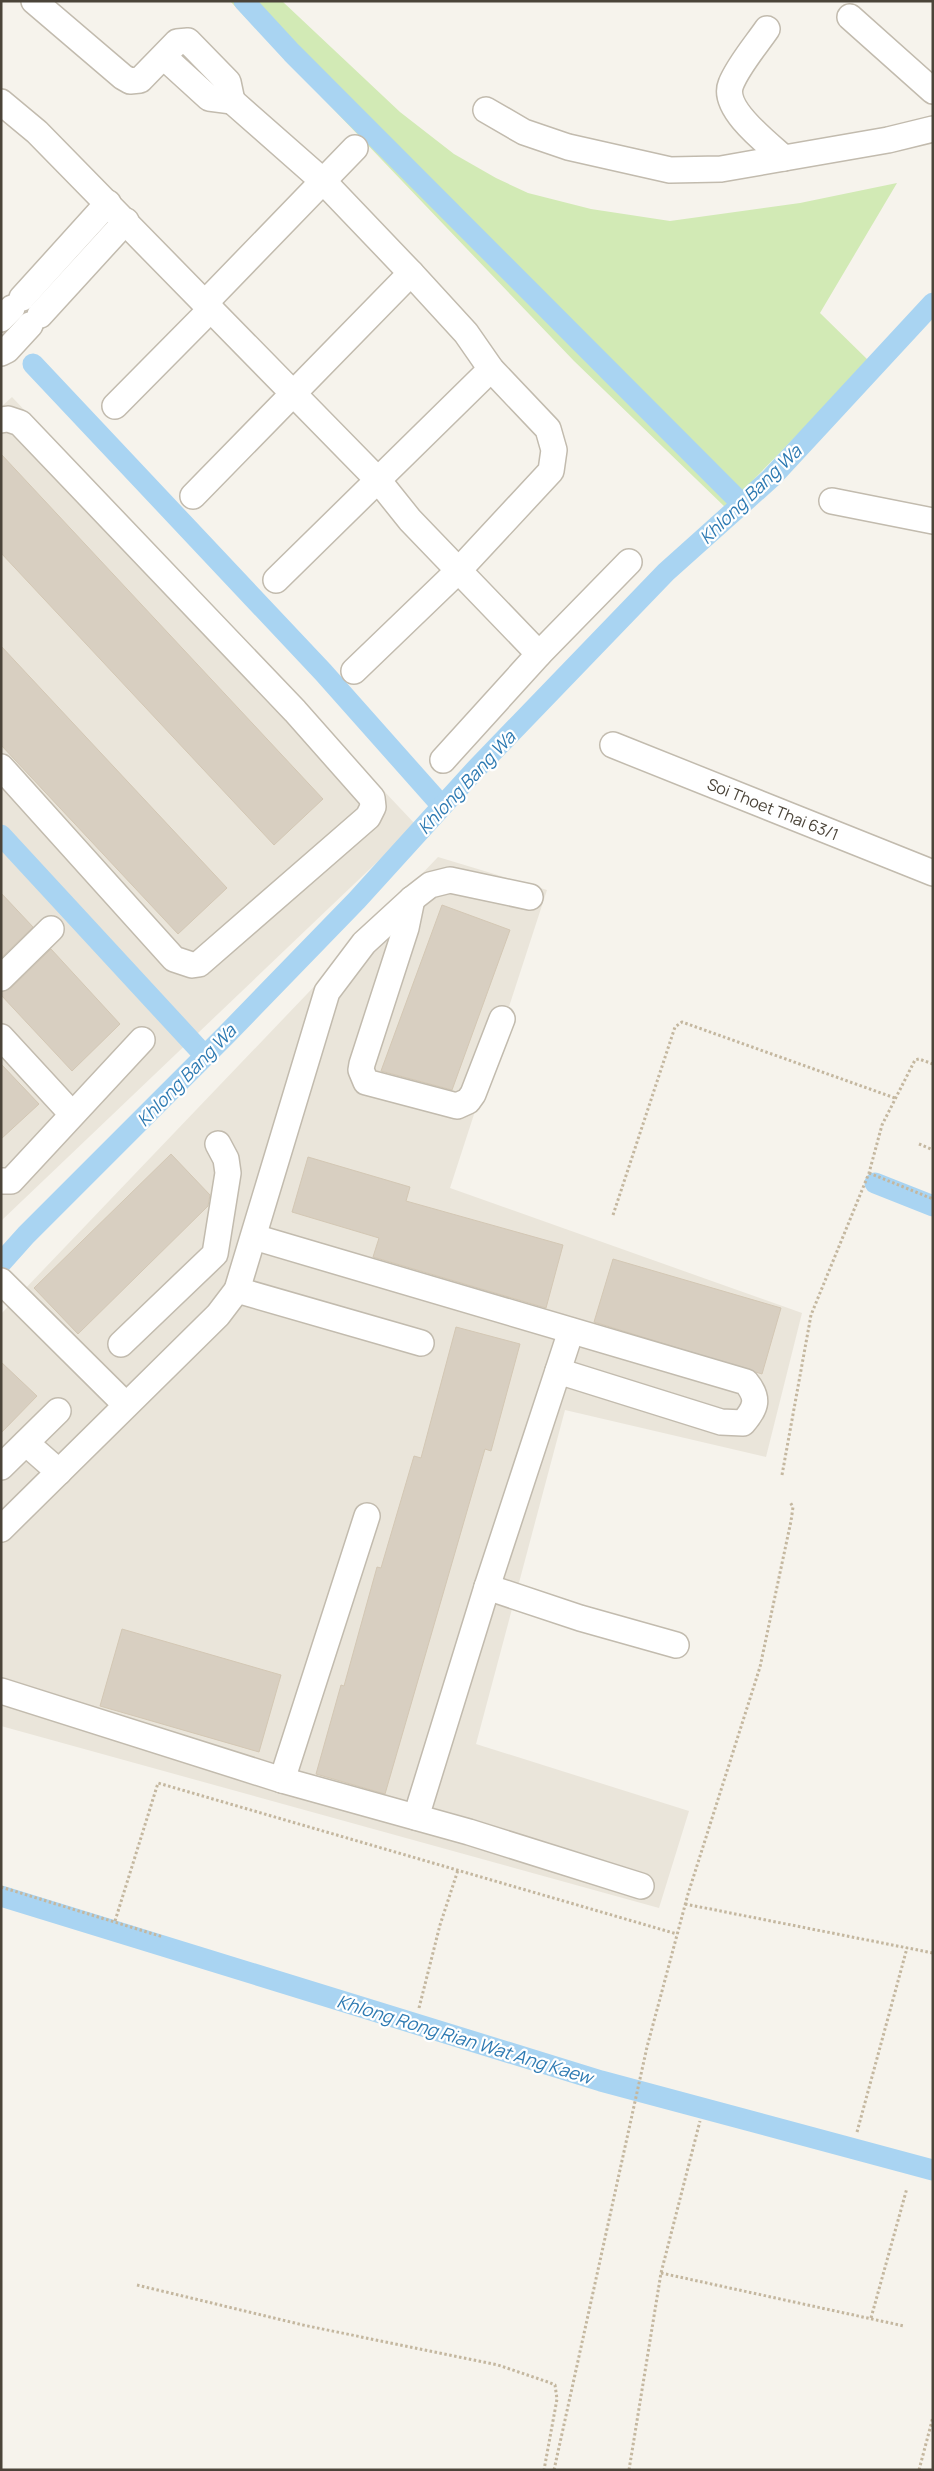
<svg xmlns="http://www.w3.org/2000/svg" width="934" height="2471" font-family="Manrope,sans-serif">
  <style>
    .residential { fill: #eae5da }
    .green { fill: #d2eab5 }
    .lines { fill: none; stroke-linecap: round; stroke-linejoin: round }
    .canal { stroke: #a9d4f2; stroke-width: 21 }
    .building { fill: #d8cfc1; stroke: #d3c7b4 }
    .minor-casing { stroke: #c2bbae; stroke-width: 28 }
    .path { stroke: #c4b79f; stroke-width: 3; stroke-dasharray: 2.5 2.5; stroke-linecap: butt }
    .minor { stroke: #fff; stroke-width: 25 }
    .labels { text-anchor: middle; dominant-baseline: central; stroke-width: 4.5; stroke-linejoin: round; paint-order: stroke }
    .street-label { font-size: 16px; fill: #4b4439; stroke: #fff }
    .water-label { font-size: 18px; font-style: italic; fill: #2e7ab2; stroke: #fff }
  </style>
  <rect width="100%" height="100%" fill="#f6f3ec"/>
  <g class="residential">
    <path d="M12,397l404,428 -415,396v-814z"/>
    <path d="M438,857l109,33 -97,298 352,125 -36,144 -201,-47 -89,334 213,67 -30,97 -658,-182v-412z"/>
  </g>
  <path class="green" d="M230,1h52l118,111 54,42 42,24 32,15 63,16 79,12 130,-18 97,-20 -77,130 49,48 -143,147 -152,-147z"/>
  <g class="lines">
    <g class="canal">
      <path d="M244,1l48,52 450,451"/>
      <path d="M33,364l290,308 119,134"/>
      <path d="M1,835l204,221"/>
      <path d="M875,1183l58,23"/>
      <path d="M1,1263l25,-28 200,-200 131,-135 119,-131 190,-197 105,-94 162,-175"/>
      <path d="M1,1896l600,185 332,89"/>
    </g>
  </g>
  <g class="building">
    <path d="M1,454l322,345 -49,46 -273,-292z"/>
    <path d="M1,646l226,242 -49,46 -177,-189z"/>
    <path d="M1,893l32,34 -32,31z"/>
    <path d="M442,905l68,25 -58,160 -71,-19z"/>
    <path d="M51,949l69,75 -48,47 -71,-76v-3l10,-4z"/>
    <path d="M1,1064l38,40 -38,35z"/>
    <path d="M171,1154l39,41 -2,11 -130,128 -44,-46z"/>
    <path d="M308,1157l102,30 -4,14 157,44 -17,63 -173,-51 6,-19 -87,-26z"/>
    <path d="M613,1259l168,49 -19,66 -168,-52z"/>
    <path d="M456,1327l64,17 -29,107 -6,-2 -100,345 -69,-20 25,-89 3,1 33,-119 4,1 33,-112 7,2z"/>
    <path d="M1,1362l36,34 -36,37z"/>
    <path d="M122,1629l159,46 -22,77 -159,-46z"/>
  </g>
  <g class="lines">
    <g class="minor-casing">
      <g id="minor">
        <path d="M34,1l89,76 7,4 10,-1 37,-38 11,-1 40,41 4,19 -23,-3 -45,-41"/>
        <path d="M850,17l83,74"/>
        <path d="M767,29c-11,16 -29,37 -36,55 -10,24 36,59 53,74"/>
        <path d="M232,101l92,81 87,91 55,60 25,36 57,60 6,21 -3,21 -92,99 -105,101"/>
        <path d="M1,102l36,30 341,348 32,40 129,134"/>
        <path d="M486,110l38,22 44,15 102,23 51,-1 167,-29 45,-11"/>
        <path d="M22,298l86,-95"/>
        <path d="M205,303l150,-155"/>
        <path d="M40,315l86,-94"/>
        <path d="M1,319l11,-11"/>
        <path d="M1,353l6,-3 23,-25"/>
        <path d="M115,406l96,-97"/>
        <path d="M1,420l7,-1 12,4 275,288 77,87 1,9 -5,10 -169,147 -7,1 -18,-6 -173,-192"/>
        <path d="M193,496l218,-223"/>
        <path d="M832,501l101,20"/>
        <path d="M276,580l215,-211"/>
        <path d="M613,745l320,128"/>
        <path d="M443,760l96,-106 90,-92"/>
        <path d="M412,899l-6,29 -44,136 -1,6 5,12 91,24 11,-5 5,-7 29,-75"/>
        <path d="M1,978l50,-49"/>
        <path d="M1,1037l71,77"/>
        <path d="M1,1181h10l131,-141"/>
        <path d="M254,1237l492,145c13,16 11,25 -3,41l-22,-1 -163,-51"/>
        <path d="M1,1281l125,124"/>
        <path d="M237,1290l184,53"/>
        <path d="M121,1344l94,-90 13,-81 -2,-14 -8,-15"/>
        <path d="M26,1443l33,29"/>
        <path d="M1,1467l57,-56"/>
        <path d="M367,1516l-85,264 187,52 172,54"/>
        <path d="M1,1529l217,-214 19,-25 90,-298 37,-49 48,-44 18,-14 20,-5 80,17"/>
        <path d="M487,1587l93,31 96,27"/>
        <path d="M1,1691l281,89"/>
        <path d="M416,1817l71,-230 84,-256"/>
      </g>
    </g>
    <g class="path">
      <path d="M919,1144l14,6"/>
      <path d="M869,1173l64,26"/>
      <path d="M613,1215l62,-188 7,-5 213,76"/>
      <path d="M782,1475l29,-160 58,-142 13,-48 33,-65 4,-1 14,5"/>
      <path d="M1,1887l162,50"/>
      <path d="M685,1904l248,49"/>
      <path d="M115,1921l43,-138 519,151"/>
      <path d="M419,2008l21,-83 18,-55"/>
      <path d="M857,2132l50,-184"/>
      <path d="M661,2273l243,53"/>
      <path d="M137,2285l166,40 195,40 50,17 7,3 2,14 -13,71"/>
      <path d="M871,2318l36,-130"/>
      <path d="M554,2470l93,-423 41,-153 72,-227 31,-146 2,-14 -3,-5"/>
      <path d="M629,2470l32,-197 39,-152"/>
      <path d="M919,2470l14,-53"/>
    </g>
    <use href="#minor" class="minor"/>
  </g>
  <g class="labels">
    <g class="street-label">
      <text transform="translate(773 809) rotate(22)">Soi Thoet Thai 63/1</text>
    </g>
    <g class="water-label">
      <text transform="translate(750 494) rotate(-44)">Khlong Bang Wa</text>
      <text transform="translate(466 782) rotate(-47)">Khlong Bang Wa</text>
      <text transform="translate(186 1075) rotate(-46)">Khlong Bang Wa</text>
      <text transform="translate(465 2039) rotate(17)">Khlong Rong Rian Wat Ang Kaew</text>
    </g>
  </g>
  <rect width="934" height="2471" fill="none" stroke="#4b4439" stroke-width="5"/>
</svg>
